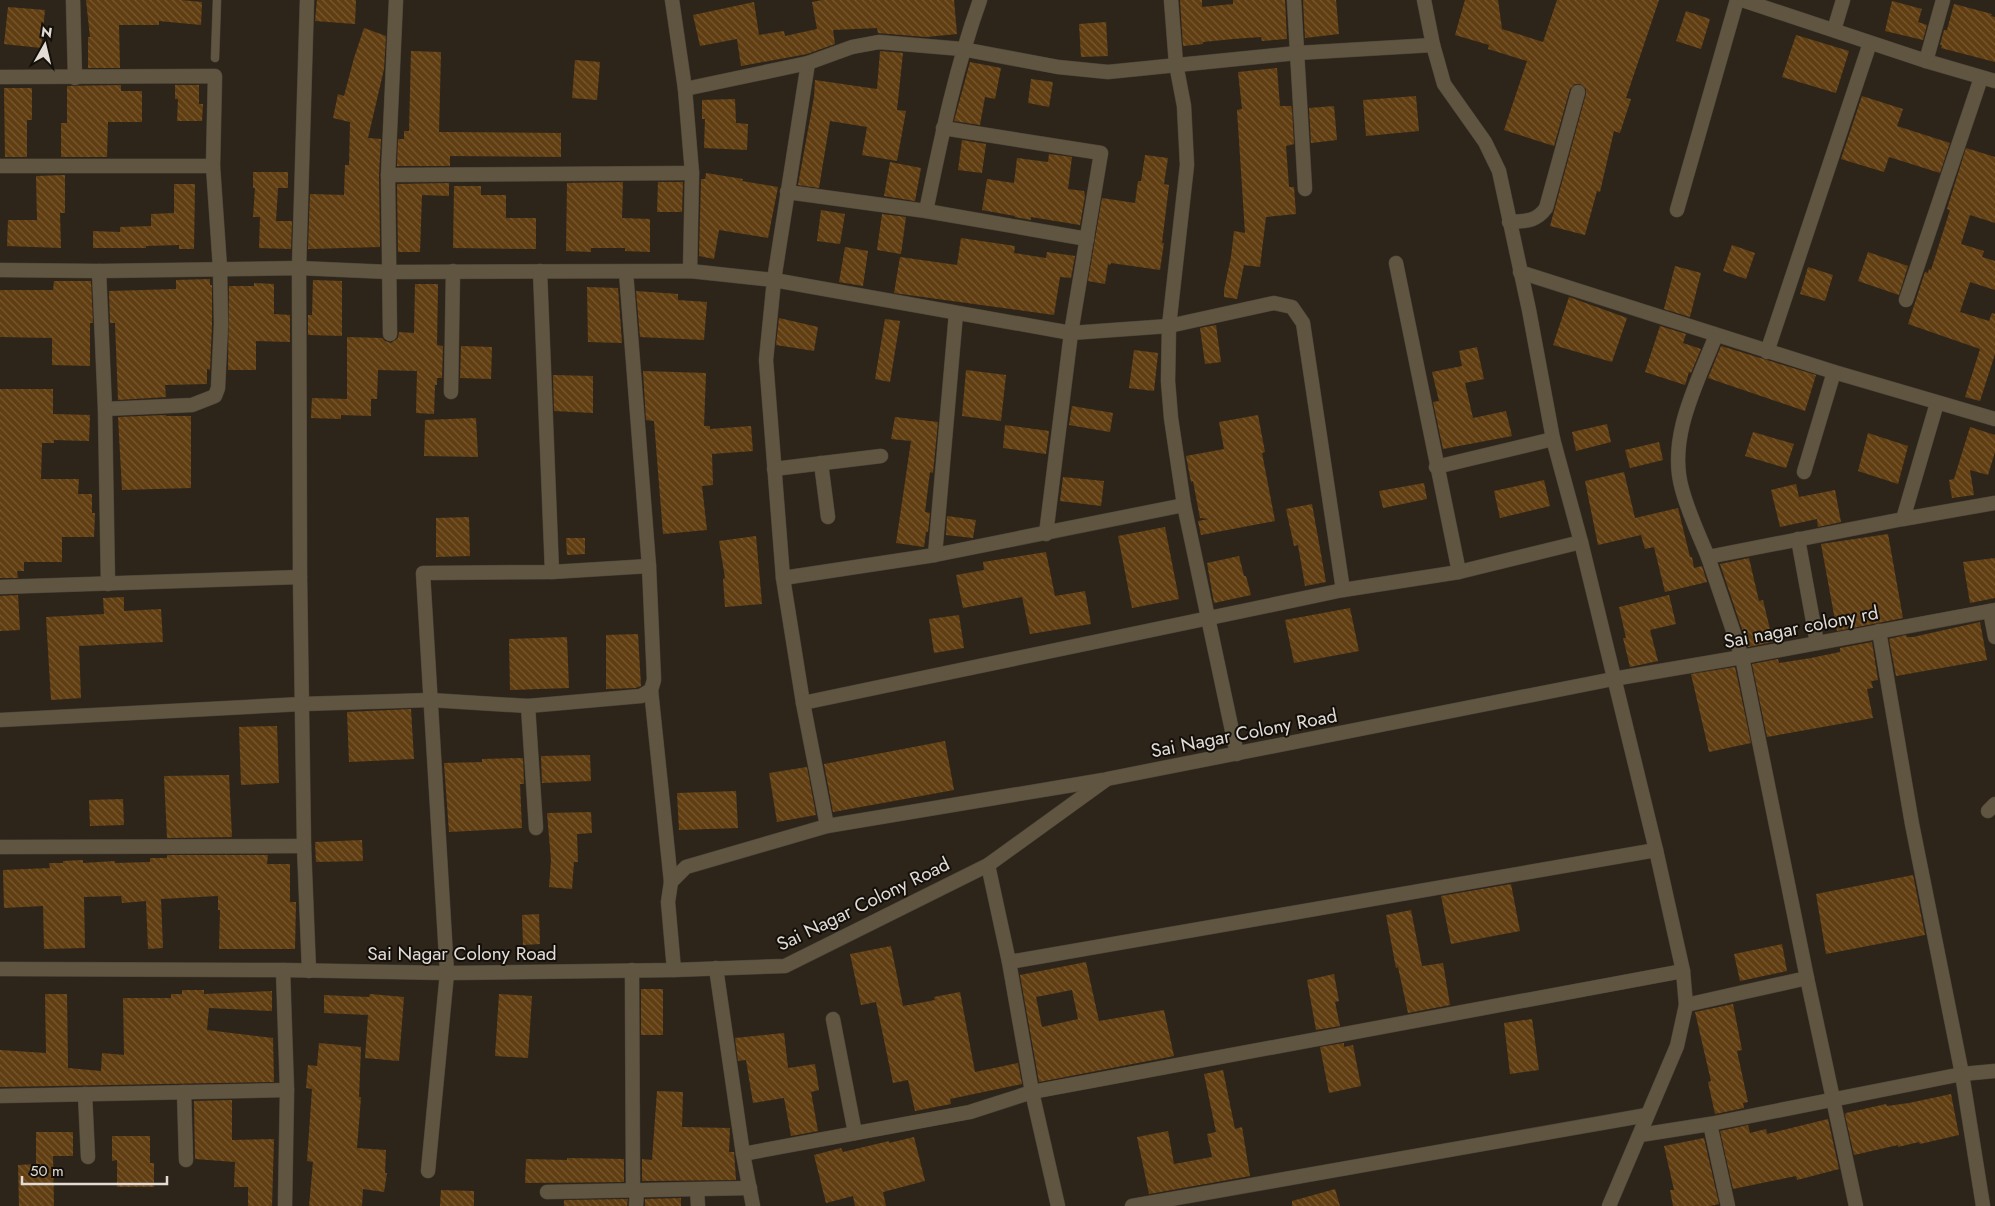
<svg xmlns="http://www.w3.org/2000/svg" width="1995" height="1206" font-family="Jost,sans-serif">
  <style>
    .building { fill: url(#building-back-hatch); fill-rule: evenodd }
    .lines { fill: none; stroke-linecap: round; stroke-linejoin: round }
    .service-casing { stroke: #4b4238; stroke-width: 9 }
    .minor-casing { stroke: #4b4238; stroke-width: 15 }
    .tertiary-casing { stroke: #4b4238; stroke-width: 15 }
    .service { stroke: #605541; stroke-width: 8 }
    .minor { stroke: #605541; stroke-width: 14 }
    .tertiary { stroke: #605541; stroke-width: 14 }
    .labels { text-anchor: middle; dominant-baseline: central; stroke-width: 4; stroke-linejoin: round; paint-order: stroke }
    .street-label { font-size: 19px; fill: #e3dcd6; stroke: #130f0a }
  </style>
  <defs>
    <pattern id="building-back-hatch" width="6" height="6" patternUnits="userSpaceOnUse" patternTransform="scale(1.25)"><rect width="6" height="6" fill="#603e11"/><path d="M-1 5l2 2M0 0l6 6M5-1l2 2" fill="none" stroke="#775933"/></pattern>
  </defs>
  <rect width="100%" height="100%" fill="#2e251a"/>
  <g class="building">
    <path d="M86,0h94l22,2 -1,23 -42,-4v4h-40l1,43h-32v-31h2z"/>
    <path d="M317,0h39l-1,24 -40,-3z"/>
    <path d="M822,0h132l3,34 -31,3 -48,-4 -1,-5 -44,2 2,14 -28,10 -66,12 -4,-27 -37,7 -7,-31 61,-13 5,33 25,-4 1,5 32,-7 -5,-27z"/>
    <path d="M1180,0h22v7l31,-3v-4h52l2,39 -25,2 -1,-4 -28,2 -30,3v2l-20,2z"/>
    <path d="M1303,0h33l3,34 -34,4z"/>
    <path d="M1465,0h33l4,29 41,13 14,-42h102l-33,98 5,1 -11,34 -6,-2 -14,61 -3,-1 -12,44 -35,-9 36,-132v-5l-6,-5h-5l-5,5 -16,57 -50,-16 23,-69 -39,-12 1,-4 -34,-10z"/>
    <path d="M1892,1l30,8 -4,13 9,3 -4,15 -38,-9z"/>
    <path d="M1954,4l38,10 -1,2 4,1v45l-54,-14 1,-3h-2l4,-15h3z"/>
    <path d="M8,7l37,3 -4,38 -37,-4z"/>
    <path d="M1686,11l24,8 -9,30 -25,-8z"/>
    <path d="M1106,22l2,34 -27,1 -2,-33z"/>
    <path d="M364,28l22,8 -2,33 -16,69 13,1 -2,36 1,72 -72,2 2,-55 34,1 1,-30h4l1,-43 -17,-4 5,-24 6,2 10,-38z"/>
    <path d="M1796,35l53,16 -13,42 -54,-16z"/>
    <path d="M411,51l30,1 -2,80 122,1v24l-111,-1v10h-53l1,-27h6v-8h5z"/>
    <path d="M880,51l23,2 -6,57 9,1 -9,50 -35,-6 5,-28 -37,-6 -11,67 -21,-3 16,-88 1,-17 62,9z"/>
    <path d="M575,60l25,2 -3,38 -25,-2z"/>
    <path d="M970,62l31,6 -6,31 -10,-2 -5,28 -26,-4z"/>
    <path d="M1277,68l3,38h11l1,3 2,35 -8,2 3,41h5l2,27 -30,3 -6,50 -16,-2 -7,34 -13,-2v-7l7,-33 3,-26 11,2 -8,-123 5,-1 -4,-37z"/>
    <path d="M1031,79l22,3 -4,25 -21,-4z"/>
    <path d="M121,85v6h21v31h-34l-1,35h-46v-34h6v-37z"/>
    <path d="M175,85h24v19h4l-1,17h-25l1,-22h-3z"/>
    <path d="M4,88h28v32h-5v37h-22z"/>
    <path d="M1416,96l3,35 -53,5 -3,-36z"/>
    <path d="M1862,96l41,13 -6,17 53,17 -10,30 -51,-16 -5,15 -43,-13z"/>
    <path d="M735,99l1,24 12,1 -1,26 -43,-2 1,-29h-3v-19z"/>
    <path d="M1334,106l3,34 -26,3 -2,-35z"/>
    <path d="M962,140l24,4 -4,29 -24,-3z"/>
    <path d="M1966,148l29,9v66l-25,-8 -9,29 23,7 -2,6 13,4v29l-25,-8 -10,30 29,9 3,-8 3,1v40l-15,47 -15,-4 15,-48 -72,-25 17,-52 3,1 1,-4 2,1 19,-60 -3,-1z"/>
    <path d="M1049,154l23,3 -4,32 16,2 1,5 -5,29 -49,-8v3l-16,-3v-1l-33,-6 5,-31 27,4 3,-25 31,4z"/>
    <path d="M1145,155l23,3 -4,26 5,1 -7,58h2l-4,27 -49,-7 -1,2 -2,-1 -3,20 -17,-3 14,-83 33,5 3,-22h3z"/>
    <path d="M890,162l31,6 -6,33 -31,-5z"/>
    <path d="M253,172h35v16h-10l-2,33h16l-1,28 -32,-1 1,-31h-7l2,-29h-2z"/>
    <path d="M706,173l37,6 -1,2 36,6 -10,51 -49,-8 -5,29 -15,-3 2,-77h4z"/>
    <path d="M65,175v38h-5l1,35 -54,-2 1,-26h29l-1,-44z"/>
    <path d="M623,182l-1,36 28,1v33l-25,-1v-3h-34v4l-25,-1 1,-68z"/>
    <path d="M658,182h25l-1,30h-25z"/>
    <path d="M449,183v13l-27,-1 -2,57h-22l-1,-68z"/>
    <path d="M174,184h21l-1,65h-15v-4l-33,1v2h-53v-17l27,1v-5l31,-1v-12l23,-1z"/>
    <path d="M454,186h27v9h25v23h30v31l-83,-1z"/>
    <path d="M821,210l24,4 -5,30 -23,-3z"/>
    <path d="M882,214l24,3 -5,37 -24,-4z"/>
    <path d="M961,238l54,8 -1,7 32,5 1,-6 28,4 -4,22 -11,-1 -6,38 -160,-22 6,-36 57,8z"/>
    <path d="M1732,245l23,8 -9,26 -23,-8z"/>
    <path d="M845,247l23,4 -5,35 -24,-4z"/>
    <path d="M1868,252l40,14 -9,29 -41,-14z"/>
    <path d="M1675,266l26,7 -11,44 -26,-8z"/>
    <path d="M1808,267l25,8 -8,26 -25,-7z"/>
    <path d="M210,279v6h2v39l-2,46 -3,-1v15l-42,1 1,12 -48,3 -3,-77h-5l-1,-32 67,-2v-9z"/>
    <path d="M313,280l29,1v55l-34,-1v-20h4z"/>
    <path d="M54,281h37l2,42h-3v43l-38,-1v-27l-52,-1v-47h53z"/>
    <path d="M254,283l20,1v30l16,1v27l-34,-1v29h-28l1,-84h25z"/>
    <path d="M415,284h23l-1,61 6,1 -1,32h-5v7h-2l-1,29 -18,-1 1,-42 -39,-1 -1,29h-6v17l-30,-1v4l-30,-1 1,-20 35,1v-62l35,1 3,3 6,2 7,-5 1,-6 15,1z"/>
    <path d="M587,287l31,1 4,55 -34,-1z"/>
    <path d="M636,291l42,3v6l29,2 -3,38 -64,-3z"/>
    <path d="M1569,297l58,21 -15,44 -59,-17z"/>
    <path d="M779,318l39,9 -4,24 -38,-6z"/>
    <path d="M885,319l15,2 -10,61 -15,-3z"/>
    <path d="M1216,325l5,37 -16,2 -5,-36z"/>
    <path d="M1660,326l26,8 -3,9 18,6 -10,24 -2,-1 -4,13 -40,-13z"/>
    <path d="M461,346l31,1 -1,32 -31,-1z"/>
    <path d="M1721,346l95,29 -11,36 -97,-33z"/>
    <path d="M1477,347l7,32 -19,4 8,35 33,-7 6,25 -69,13 -10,-47 6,-1 -7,-29 30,-6 -3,-15z"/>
    <path d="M1134,350l24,3 -4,38 -25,-3z"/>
    <path d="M966,370l40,5 -5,46 -39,-5z"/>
    <path d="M643,371l63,2 -2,53h6v3l41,-3 2,25 -41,3 1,31 -11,1 5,44 -44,4 -9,-113 -8,-1z"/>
    <path d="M553,375l40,1v37l-39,-2z"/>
    <path d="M0,389h53v25l37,1 -1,26 -35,-1v3h-12l-1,36h38l-1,15h14v19h3l-1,24h-32v25h-38v9h-7l1,7h-18z"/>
    <path d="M1072,406l41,7 -3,19 -41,-7z"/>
    <path d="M166,415v1h25v72l-69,2 -4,-73z"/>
    <path d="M1258,415l7,37 -3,1 13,68 -74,14 -3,-14 11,-2 -9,-1 -7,-37 -2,1 -5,-26 38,-7 -5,-27z"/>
    <path d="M895,417l43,5 -5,51 -3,-1 -5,40 5,1 -2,19h-2l-2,15 -28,-4 15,-102 -20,-2z"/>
    <path d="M476,418l2,39 -54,-1 1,-36z"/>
    <path d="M1607,424l4,18 -35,9 -4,-19z"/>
    <path d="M1005,425l44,6 -3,23 -43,-6z"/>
    <path d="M1970,427l25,8v17l-7,23 -18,-5 4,25 -22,3 -3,-18 5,-1z"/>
    <path d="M1753,432l41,12 -8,24 -41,-12z"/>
    <path d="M1868,433l40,13 -10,38 -40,-13z"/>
    <path d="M1659,442l4,18 -33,8 -5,-18z"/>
    <path d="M1624,472l11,46 43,-10 12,49h2l2,11 8,-2 5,16 -42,10 -11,-45 -9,2 -4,-14 -43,10 -13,-64z"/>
    <path d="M1063,477l41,4 -3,25 -41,-5z"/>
    <path d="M1544,480l6,26 -50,12 -6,-27z"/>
    <path d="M1424,483l3,16 -44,9 -4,-17z"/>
    <path d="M1796,484l3,13 36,-7 6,32 -23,5 -1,-8 -37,8 -9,-37z"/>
    <path d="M1312,504l14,78 -21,4 -7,-41 -4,1 -8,-37z"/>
    <path d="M947,516l29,4 -3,18 -27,-3z"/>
    <path d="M469,517l1,39 -34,1v-39z"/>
    <path d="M1165,527l14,72 -47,9 -14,-72z"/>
    <path d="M1888,534l15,84 -66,13 -16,-87z"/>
    <path d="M756,536l6,68 -37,3 -2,-28 2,-1 -6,-37z"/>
    <path d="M566,538h19v16l-18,1z"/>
    <path d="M1046,552l9,44 30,-5 6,33 -61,10 -8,-37 -59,11 -7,-33 28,-5 -1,-8z"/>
    <path d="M1239,556l5,20h2l5,19 -37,8 -7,-40z"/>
    <path d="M1749,558l10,43 4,-1 10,42 -25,5 -28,-83z"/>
    <path d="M1995,558v40l-25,5 -7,-41z"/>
    <path d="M18,595l2,35 -20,1v-35z"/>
    <path d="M1669,595l7,29 -26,6 8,31 -28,6 -7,-29h3l-7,-31z"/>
    <path d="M124,597v14l37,-2 2,33 -84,4 2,52 -30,2 -5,-83 58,-3 -1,-16z"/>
    <path d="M1350,608l9,43 -65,12 -9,-43z"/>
    <path d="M959,615l5,33 -30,5 -5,-34z"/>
    <path d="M1980,622l7,38 -91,16 -7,-37 17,-4 1,2h6z"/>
    <path d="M638,634l3,52 -6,2 -29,1v-54z"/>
    <path d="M567,637l2,51 -59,2 -1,-51z"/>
    <path d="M1872,642l6,38 -7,1 2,7 -6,1 6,29 -106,19 -15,-73 26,-5 1,4 32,-5 29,-6v-4z"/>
    <path d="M1735,667l16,76 -42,9 -18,-78z"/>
    <path d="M411,709l3,50 -65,3 -2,-50z"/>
    <path d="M277,726l2,57 -38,2 -2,-58z"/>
    <path d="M945,741l9,49 -121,22 -9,-48z"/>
    <path d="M590,755l1,26 -49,2 -1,-27z"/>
    <path d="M523,758l1,26h-4l2,44 -73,4 -5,-69 38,-1v-3z"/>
    <path d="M807,767l9,48 -39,7 -8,-49z"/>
    <path d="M229,775l3,62 -65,1 -3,-62z"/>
    <path d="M736,791l2,37 -59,2 -2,-37z"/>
    <path d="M123,799l1,26 -34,1 -1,-26z"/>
    <path d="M591,812l1,21 -15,1 1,28h-4l-2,27 -23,-2 2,-27 -4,-47z"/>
    <path d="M362,840l1,21 -47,1 -1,-20z"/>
    <path d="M167,855h101l-1,9h23v38h6l-1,47h-76l1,-39h-2v-14l-57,3 2,49 -15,1 -2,-48 -24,2 -1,-7 -37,1 1,51 -41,1 -1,-43 -39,2 -1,-38 47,-2 -1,-5h14v-2l20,-1v3l32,-2v2l35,-1v-4h17z"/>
    <path d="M1913,875l12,60 -99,19 -10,-60z"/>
    <path d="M1511,884l9,47 -69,13 -10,-48z"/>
    <path d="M1411,910l11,56 21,-3 7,42 -42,8 -10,-46 -2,1 -10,-53z"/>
    <path d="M539,914l1,30 -17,1 -1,-30z"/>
    <path d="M1782,944l5,27 -47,10 -6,-27z"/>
    <path d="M891,946l12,60 32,-6 -1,-3 26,-5 15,80 43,-9 4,21 -72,15 1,5 -36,7 -7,-31 -15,3 -17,-81 -15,3 -11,-51z"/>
    <path d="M1086,962l13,59 65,-11 10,46 -135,26 -19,-107zM1072,990l6,29 -36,8 -6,-30z"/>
    <path d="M1334,974l5,27 -4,1 5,24 -24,4 -9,-50z"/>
    <rect x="641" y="989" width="22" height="46"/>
    <path d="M182,990h22v4l68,-3v20l-63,-3 -2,22 66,8 1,44 -274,5v-37l46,3 -1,-59h22l1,74 33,3 1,-18 22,2 -1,-57h48v-4h11z"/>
    <path d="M370,994l34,3 -5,64 -34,-3 3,-43 -44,-2v-18l45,2z"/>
    <path d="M499,994l33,2 -4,62 -33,-2z"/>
    <path d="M1733,1004l9,46 -5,1 11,51 -5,1 1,5 -29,6 -7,-32 3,-1 -16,-69z"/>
    <path d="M1532,1019l7,51 -29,4 -6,-51z"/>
    <path d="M784,1033l4,35 27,-4 4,26 -8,2 7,39 -27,5 -7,-38 -31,5 -7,-43 -8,1 -3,-23z"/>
    <path d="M319,1043l42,4 -2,50h2l-4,51 29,2 -1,23h2l-3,19 -21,-3 -1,17h-53l4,-44 -6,-1 5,-72 -6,-1 2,-23 9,1z"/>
    <path d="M1344,1043v4l9,-2 8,41 -32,7 -9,-46z"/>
    <path d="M1223,1070l12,59 7,-2 8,49 -101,18 -12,-57 31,-6 6,33 38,-7 -5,-23 9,-2 -12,-58z"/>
    <path d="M657,1091l26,1 -1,35 48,1 -1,24h5l2,28 -94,1v-22l10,1z"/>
    <path d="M1951,1094l8,41 -39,9 -1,-2 -21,5v-2l-44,10 -9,-40 1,-2 40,-9 1,2 22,-3z"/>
    <path d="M232,1100v40l42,-1 -2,67h-24v-19h-14l1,-25 -40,-3 -1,-58z"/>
    <path d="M1828,1119l11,50 -42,11 -1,-4 -63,13 -13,-58 28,-6 2,8 16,-4 1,5z"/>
    <path d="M36,1132h37v24h-20l1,50h-35l-1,-41 18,-1z"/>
    <path d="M112,1136h38v27h4v24h-37v-27l-5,1z"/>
    <path d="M914,1137l11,44 -42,11 3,14h-31l-2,-10 -27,7 -12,-48 27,-7 2,4 46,-11v2z"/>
    <path d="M1704,1138l15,66 -9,2h-37l-3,-16h4l-10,-44z"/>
    <path d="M567,1158l57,1v23l-99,1 1,-24 41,1z"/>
    <path d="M1335,1189l5,17h-48v-5z"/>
    <path d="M441,1190l33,1v15h-34z"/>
    <path d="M681,1198v8h-36v-7z"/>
    <path d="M628,1199l-1,7h-63v-6z"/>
  </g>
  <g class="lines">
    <g class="service-casing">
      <path id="service" d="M215,58l2,-58"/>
    </g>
    <g class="minor-casing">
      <g id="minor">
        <path d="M73,0l2,78"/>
        <path d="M307,0l-8,268 1,309 4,269 5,125"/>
        <path d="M672,0l13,89 7,84 -2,98"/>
        <path d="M1171,0l5,64 8,42 3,59 -18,161 -1,55 3,37 13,87 53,249"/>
        <path d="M1294,0l11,189"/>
        <path d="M1742,0l184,61 69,20"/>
        <path d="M1834,30l9,-30"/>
        <path d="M1926,61l17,-61"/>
        <path d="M808,63l-34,217 -8,80 17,218 20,125 24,123"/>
        <path d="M0,77l215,-1 -2,90 7,102 1,56 -3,64 -3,8 -23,9 -87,4"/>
        <path d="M685,89l123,-26 44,-16 27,-5 83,7 96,18 50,5 189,-19 136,-8"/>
        <path d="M943,128l158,25 -30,180 -25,201"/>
        <path d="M0,166h213"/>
        <path d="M388,175l304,-2"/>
        <path d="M787,192l139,19 161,28"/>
        <path d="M1677,210l60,-210"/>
        <path d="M926,211c15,-72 29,-141 54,-211"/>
        <path d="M1509,222c16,-1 27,0 37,-14l32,-116"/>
        <path d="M1396,263l63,309"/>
        <path d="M0,270l99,1 200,-3 90,4 301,-1 84,9 297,53 98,-7 105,-23 18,4 11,16 40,267"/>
        <path d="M99,271l6,138 3,175"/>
        <path d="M540,271l12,301"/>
        <path d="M1520,272l314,100 161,47"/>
        <path d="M1906,300l75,-222"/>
        <path d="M390,334l-2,-159 8,-175"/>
        <path d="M1716,335c-18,47 -49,102 -34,154 6,23 17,46 26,68l195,-38"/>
        <path d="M1767,352l103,-309"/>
        <path d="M451,392l2,-121"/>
        <path d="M1937,403l-34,116 92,-16"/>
        <path d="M821,463l7,54"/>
        <path d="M1436,467l117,-28"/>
        <path d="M774,469l107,-13"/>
        <path d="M1804,472l30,-100"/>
        <path d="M1798,539l19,104"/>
        <path d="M935,555l21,-242"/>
        <path d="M783,578l152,-23 249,-50"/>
        <path d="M0,587l300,-10"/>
        <path d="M1990,611l5,26"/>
        <path d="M1879,631l33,193 50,250 21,132"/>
        <path d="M651,690l20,192"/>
        <path d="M803,703l540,-113 116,-18 122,-30"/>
        <path d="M528,706l8,122"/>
        <path d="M0,720l302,-16 128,-4 98,6 113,-10 10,-6 3,-10 -5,-114 -23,-294"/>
        <path d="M1988,811l7,-7"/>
        <path d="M0,847l304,-1"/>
        <path d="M988,865l21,97 23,130 26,114"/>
        <path d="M1009,962l647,-112"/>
        <path d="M716,968l27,186 10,52"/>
        <path d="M0,969l283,1 164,3 227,-3 111,-4 203,-101 119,-86 506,-100 129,-22 253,-47"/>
        <path d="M283,970l4,120 -2,116"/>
        <path d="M632,970l1,221"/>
        <path d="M674,970l-6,-68 3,-20 15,-15 141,-41 276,-46"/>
        <path d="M1807,978l49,228"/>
        <path d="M1686,1005l121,-27 -65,-321 -34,-100"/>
        <path d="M833,1019l22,114"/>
        <path d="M184,1092l2,68"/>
        <path d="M85,1094l3,63"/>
        <path d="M0,1096l287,-6"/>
        <path d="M1710,1124l18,82"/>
        <path d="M1640,1135l70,-11 252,-50 33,-3"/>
        <path d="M743,1154l227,-42 62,-20 651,-121"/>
        <path d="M428,1171l19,-198 -24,-400 129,-1 97,-6"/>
        <path d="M697,1190l1,16"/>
        <path d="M547,1192l203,-4"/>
        <path d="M636,1206l1,-15"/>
        <path d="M1132,1206l515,-91"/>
      </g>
    </g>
    <g class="tertiary-casing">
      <path id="tertiary" d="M1424,0l9,45 11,39 41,58 14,29 30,139 24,129 28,103 75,308 27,121 3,34 -9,41 -68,160"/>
    </g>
    <use href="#service" class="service"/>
    <use href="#minor" class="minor"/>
    <use href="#tertiary" class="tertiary"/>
  </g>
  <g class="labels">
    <g class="street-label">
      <text transform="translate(1801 627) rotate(-11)">Sai nagar colony rd</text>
      <text transform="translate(1244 733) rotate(-11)">Sai Nagar Colony Road</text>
      <text transform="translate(863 904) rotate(-26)">Sai Nagar Colony Road</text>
      <text x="462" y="953">Sai Nagar Colony Road</text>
    </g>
  </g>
  <g transform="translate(45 45) rotate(8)" stroke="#130f0a" stroke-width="4" paint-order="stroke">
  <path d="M0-4L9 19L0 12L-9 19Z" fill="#e3dcd6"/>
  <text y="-8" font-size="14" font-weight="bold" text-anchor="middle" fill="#e3dcd6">N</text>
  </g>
  <path d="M22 1176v8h145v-8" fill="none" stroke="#e3dcd6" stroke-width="2.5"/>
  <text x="30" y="1176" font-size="15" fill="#e3dcd6" stroke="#130f0a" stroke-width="4" paint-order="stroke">50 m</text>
</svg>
